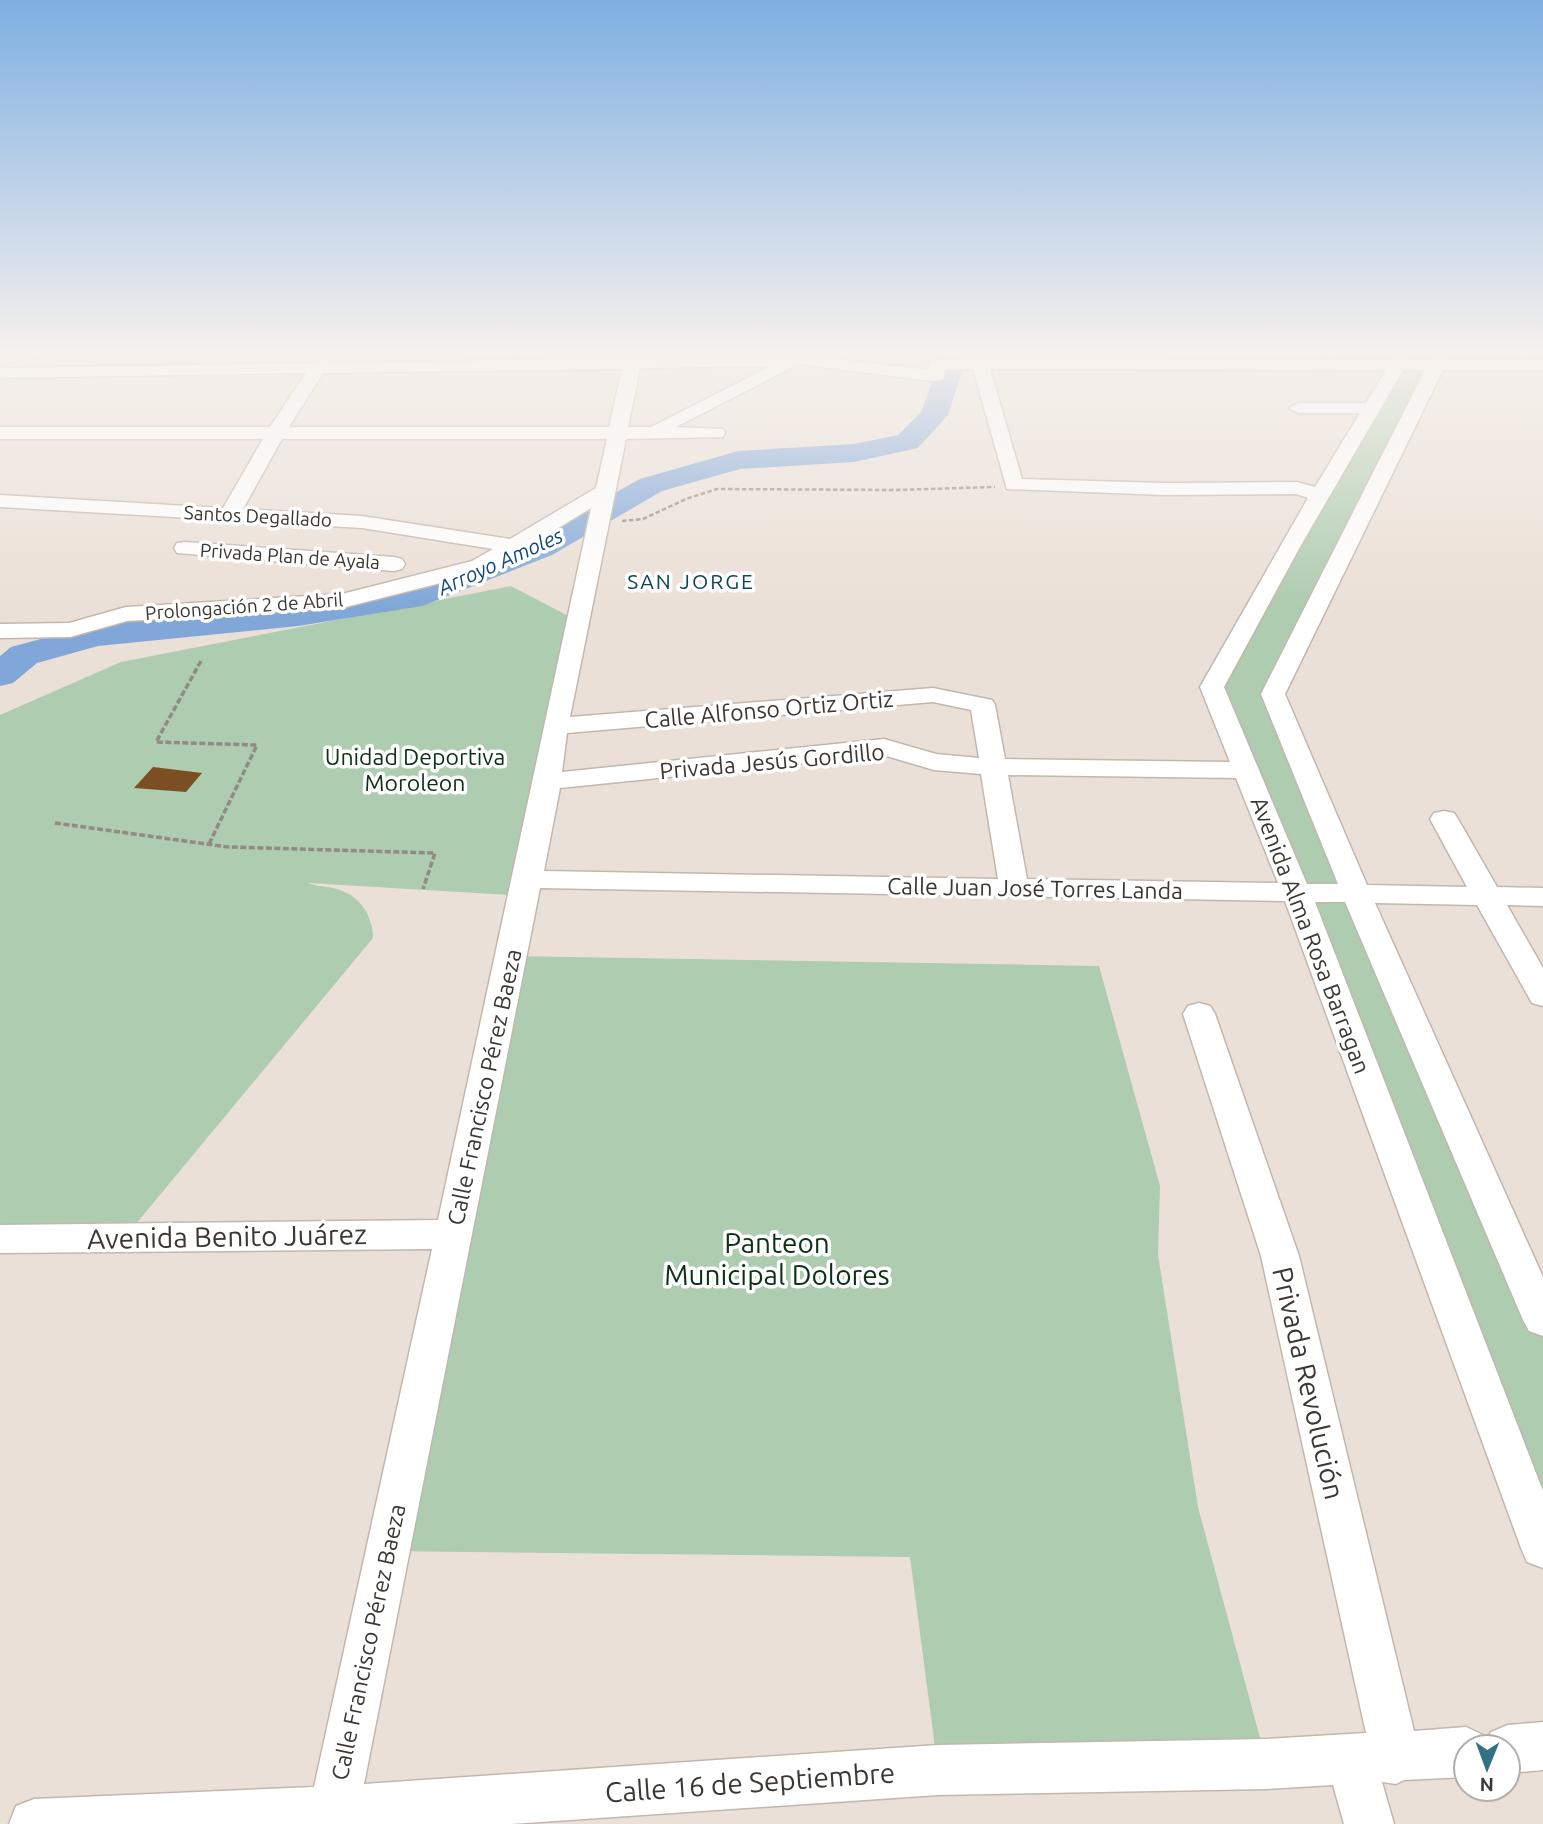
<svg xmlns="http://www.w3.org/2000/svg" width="1543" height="1824" font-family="Ubuntu,sans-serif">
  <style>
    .green { fill: #adccb0 }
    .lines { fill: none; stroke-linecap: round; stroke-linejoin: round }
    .river { fill: #80a7d8; fill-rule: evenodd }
    .building { fill: #7b4f23 }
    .minor-casing { stroke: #c2b7ae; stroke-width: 3 }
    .path-far1 { stroke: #928b84; stroke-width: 2.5; stroke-dasharray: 4.5 2.5; stroke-linecap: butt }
    .path { stroke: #928b84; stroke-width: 3.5; stroke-dasharray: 6 2.5; stroke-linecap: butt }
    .minor { fill: #fff; fill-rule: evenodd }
    .labels { text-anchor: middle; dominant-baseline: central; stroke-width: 7; stroke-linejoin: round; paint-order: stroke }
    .far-street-label { font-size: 19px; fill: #3b3733; stroke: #fff }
    .far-water-label { font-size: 21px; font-style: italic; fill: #124782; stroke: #fff }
    .far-quarter-label { font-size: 21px; letter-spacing: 2px; fill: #0d4654; stroke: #fff }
    .street-label { font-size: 23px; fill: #3b3733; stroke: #fff }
    .park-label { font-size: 23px; fill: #0c3214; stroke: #fff }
    .near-street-label { font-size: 28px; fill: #3b3733; stroke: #fff }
    .near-park-label { font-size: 28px; fill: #0c3214; stroke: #fff }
  </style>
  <rect width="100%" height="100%" fill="#ebe0d7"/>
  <g class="green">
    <path d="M1401,350h42l-170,345 270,625v228l-328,-860z"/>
    <path d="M511,586l61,32 -62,277 -202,-12c9,4 22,3 32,7 21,7 33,27 33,48l-238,287 -135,1v-511l121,-53z"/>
    <path d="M511,956l588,10 61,220 -2,69 40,252 69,257 -329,6 -28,-213 -523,-6z"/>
  </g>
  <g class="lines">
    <path class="river" d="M951,358l9,2 4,6 -16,49 -30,33 -64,14 -114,7 -78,22 -110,64 -130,51 -124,20 -200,20 -61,17 -24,20 -13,3v-30l11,-9 85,-23 202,-20 105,-14 125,-49 112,-62 98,-28 116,-7 44,-9 23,-23 17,-46 4,-6z"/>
  </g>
  <path class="building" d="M153,767l49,6 -16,19 -52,-4z"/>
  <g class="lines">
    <g class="minor-casing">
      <g id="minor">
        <path d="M19,350h35l-2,4 -52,10v-10z"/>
        <path d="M322,350h11l2,4 -5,9 295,-5 2,-8h16l-1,8 156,-4 130,16 2,-8 5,-2 41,-1 9,-9h14l1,3 -5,6 397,1 6,-10h16l-5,10h22l4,-10h17l-4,10h95v10h-100l-158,324 82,191 100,2 -37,-68 4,-6 10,-2 10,2 4,6 39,68 46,1v18l-36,-1 36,63v38l-11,-3 -55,-98 -102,-2 168,374v59l-14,-5 -6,-11 -178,-418h-30l228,589v77l-16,-6 -6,-14 -236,-647 -745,-13 -176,896 574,-39 329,-6 99,-6 -105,-477 -78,-242 5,-8 11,-3 11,3 5,8 84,242 115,475 52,-4 17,8 3,7 5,-10 17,-7 35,-3v48l-35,3v-26h-42v30l-62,3 -8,4 -14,-2 12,42h-50l-11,-39 -66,4 -329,6 -427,29h-502l7,-18 18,-7 280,-12 118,-538 -432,4v-28l438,-5 153,-712 -103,63 -146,37 -215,13 -57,16 -70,1v-14l69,-1 57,-16 216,-13 130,-33 21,-12 -131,-21 -362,-21v-12l223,13 40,-69h-263v-12h270l36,-54 -306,5v-10l313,-5zM799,364l132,17 12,-2 2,-10h28l34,120 157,6 132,-1 12,4 -108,189 30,75 -225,-3 -10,-54 -3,-5 -59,-12 -363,29 56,-278 97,-2 2,-4 -2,-4 -47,-2zM771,366l-120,61h-23l12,-59zM622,369l-13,58h-320l34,-54zM990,369l396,1 -20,33h-68l-9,5 9,5h62l-45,74 -18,-5 -133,1 -142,-4zM1403,370h22l-164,324 77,190h-31l-83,-197 76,-140zM282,439h325l-11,49 -86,51 -148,-23 -119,-7zM933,702l38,8 8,48 -43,-4 -52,-15 -322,33 5,-39zM883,755l51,15 47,4 17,105 -454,-8 16,-83zM1008,775l228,3 42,105 -251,-4z"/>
        <path d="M185,542l209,15 8,2 3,5 -3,5 -8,2 -217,-18 -3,-5 3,-5z"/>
      </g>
    </g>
    <path class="path-far1" d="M622,521l21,-2 43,-20 31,-10 178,1 100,-3"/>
    <g class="path">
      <path d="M201,661l-45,81 101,3 -48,99"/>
      <path d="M55,823l173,24 207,6 -12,36"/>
    </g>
    <use href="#minor" class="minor"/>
  </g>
  <linearGradient id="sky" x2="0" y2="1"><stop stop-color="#7eafe2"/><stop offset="0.58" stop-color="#f6f1ed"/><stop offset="1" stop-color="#f6f1ed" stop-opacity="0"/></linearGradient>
  <rect width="1543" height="606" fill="url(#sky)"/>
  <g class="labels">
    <g class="far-street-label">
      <text transform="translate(258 516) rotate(3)">Santos Degallado</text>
      <text transform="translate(290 556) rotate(4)">Privada Plan de Ayala</text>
      <text transform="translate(244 606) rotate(-4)">Prolongación 2 de Abril</text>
    </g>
    <g class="far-water-label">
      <text transform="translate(500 561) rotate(-24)">Arroyo Amoles</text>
    </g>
    <g class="far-quarter-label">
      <text x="691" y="581">SAN JORGE</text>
    </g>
    <g class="street-label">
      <text transform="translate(769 709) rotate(-5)">Calle Alfonso Ortiz Ortiz</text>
      <text transform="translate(772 761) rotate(-5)">Privada Jesús Gordillo</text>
      <text transform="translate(1035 888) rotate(1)">Calle Juan José Torres Landa</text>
      <text transform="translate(1311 935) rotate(69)">Avenida Alma Rosa Barragan</text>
      <text transform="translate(484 1087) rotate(-78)">Calle Francisco Pérez Baeza</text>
      <text transform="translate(368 1642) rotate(-78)">Calle Francisco Pérez Baeza</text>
    </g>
    <g class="park-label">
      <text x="415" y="756">Unidad Deportiva<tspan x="415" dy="26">Moroleon</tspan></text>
    </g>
    <g class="near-street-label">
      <text transform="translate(227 1236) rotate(-1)">Avenida Benito Juárez</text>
      <text transform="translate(1309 1383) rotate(77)">Privada Revolución</text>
      <text transform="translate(750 1782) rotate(-4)">Calle 16 de Septiembre</text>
    </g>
    <g class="near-park-label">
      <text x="777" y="1242">Panteon<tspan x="777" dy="32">Municipal Dolores</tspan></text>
    </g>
  </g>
  <g transform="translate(1487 1768) rotate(181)"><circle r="33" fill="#ffffff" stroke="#b1afad" stroke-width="2"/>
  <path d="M0-5L12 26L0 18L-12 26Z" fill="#317385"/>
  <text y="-10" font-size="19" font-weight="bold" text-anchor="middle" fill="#3b3733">N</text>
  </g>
</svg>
